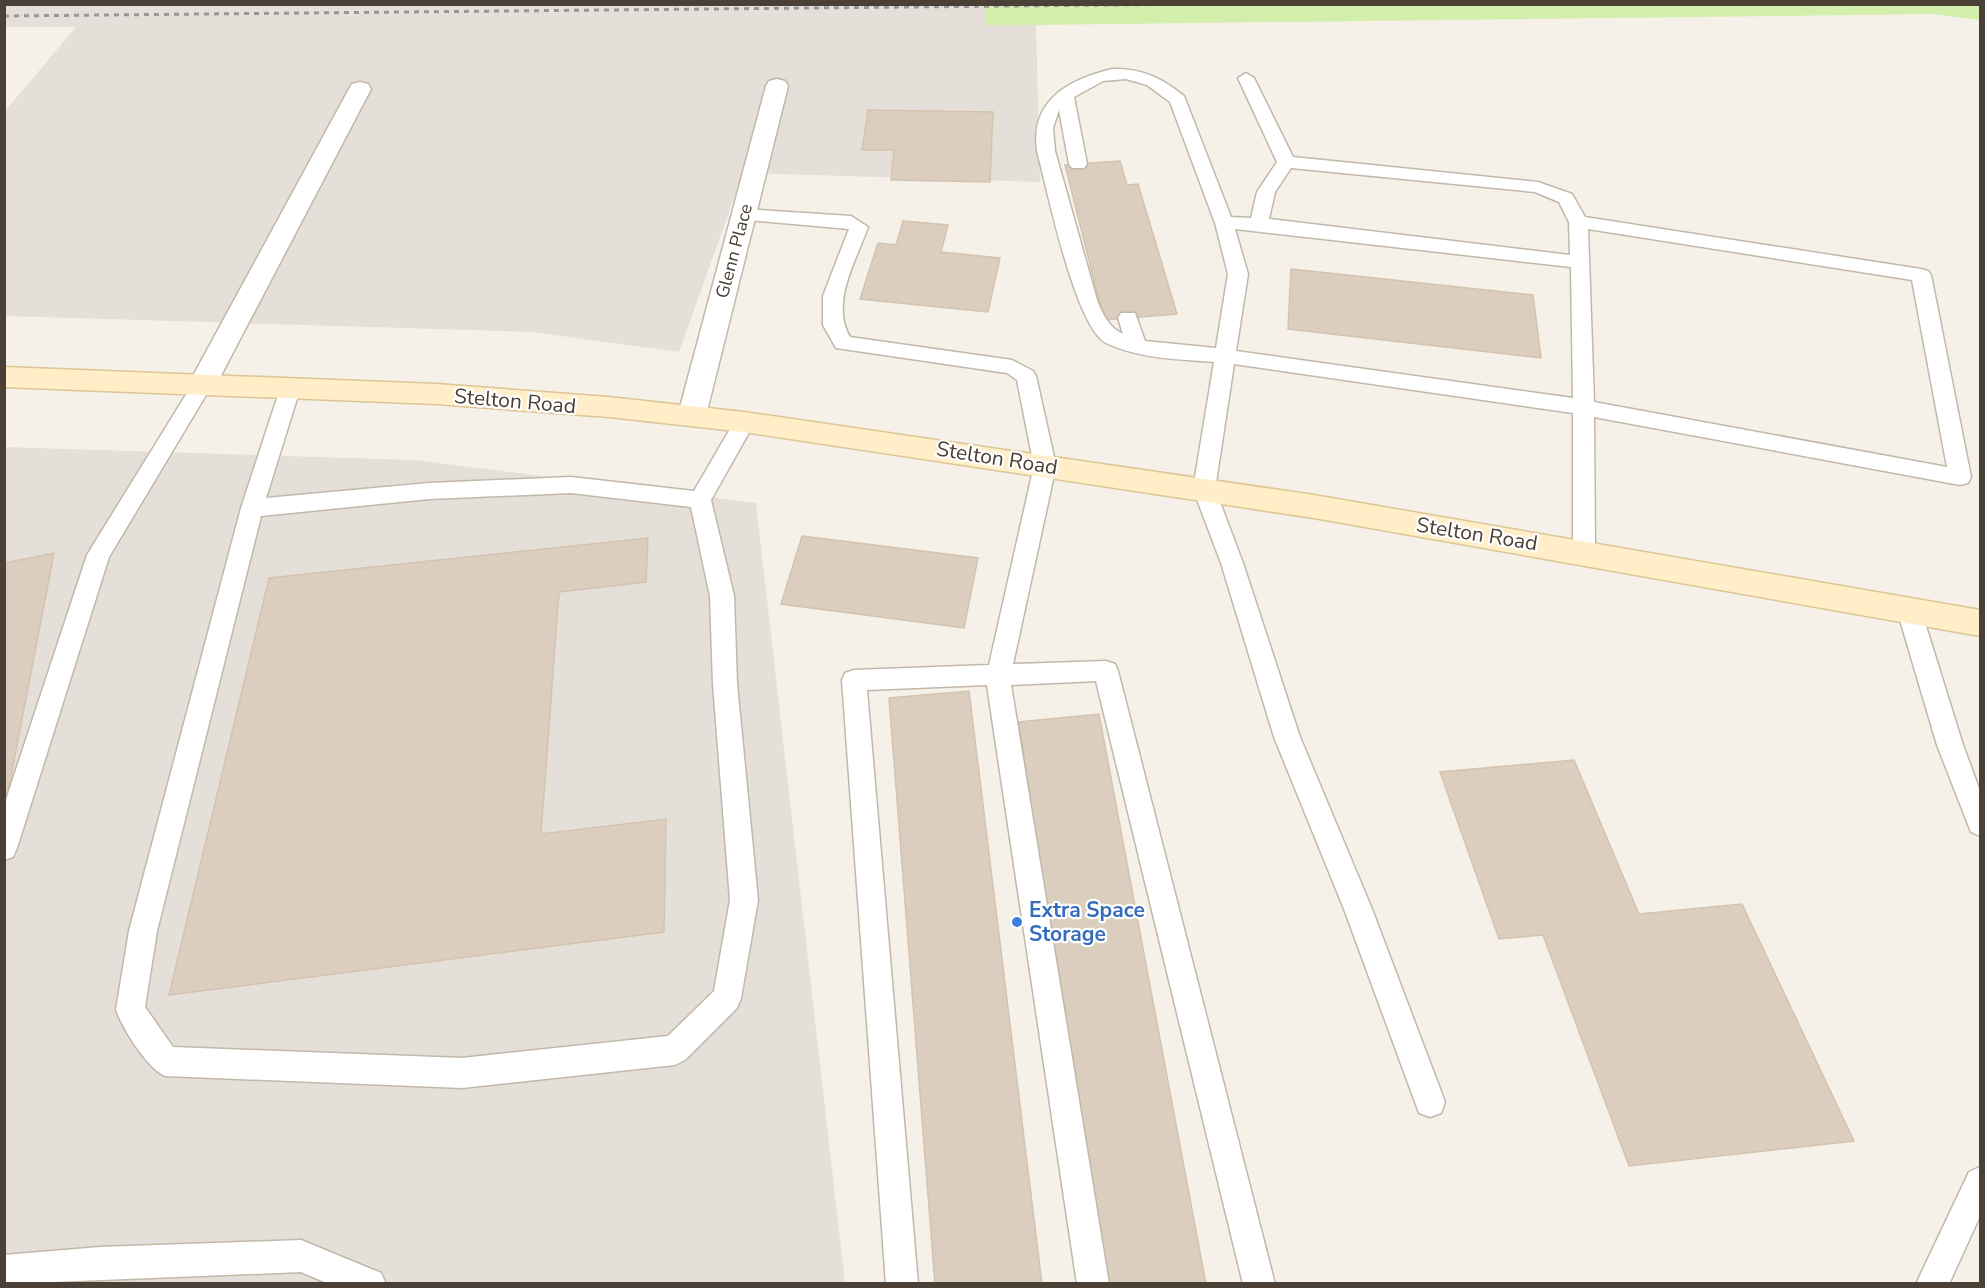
<svg xmlns="http://www.w3.org/2000/svg" width="1985" height="1288" font-family="'Nunito Sans',sans-serif">
  <style>
    .industrial { fill: #e5dfd9 }
    .green { fill: #d4eeac }
    .building { fill: #dbcebf; stroke: #d4c3ae; stroke-width: 1.5 }
    .lines { fill: none; stroke-linecap: round; stroke-linejoin: round }
    .lane-casing { stroke: #c2b8a9; stroke-width: 3 }
    .street-casing { stroke: #c2b8a9; stroke-width: 3 }
    .secondary-casing { stroke: #ddc595; stroke-width: 3 }
    .lane { fill: #fff; fill-rule: evenodd }
    .street { fill: #fff; fill-rule: evenodd }
    .secondary { fill: #ffeec8; fill-rule: evenodd }
    .rail { stroke: #979797; stroke-width: 3; stroke-dasharray: 5 5; stroke-linecap: butt }
    .shop-dot { fill: #3f7fe0; stroke: #fff; stroke-width: 2 }
    .labels { text-anchor: middle; dominant-baseline: central; stroke-width: 4.5; stroke-linejoin: round; paint-order: stroke }
    .far-street-label { font-size: 18px; fill: #4a4035; stroke: #fff }
    .street-label { font-size: 21px; fill: #4a4035; stroke: #fff }
    .shop-label { font-size: 21px; font-weight: bold; fill: #366cbe; stroke: #fff; text-anchor: start }
  </style>
  <rect width="100%" height="100%" fill="#f5f0e8"/>
  <g class="industrial">
    <path d="M986,4l1,21h49l4,157 -297,-9 -64,179 -147,-20 -527,-16v-205l71,-84h-71v-22z"/>
    <path d="M5,447l409,13 342,43 89,780 -840,1z"/>
  </g>
  <path class="green" d="M1980,4v16l-47,-6 -897,11h-50v-20z"/>
  <g class="building">
    <path d="M868,110l125,2 -3,70 -99,-2 3,-30h-32z"/>
    <path d="M1120,161l7,24 11,-1 39,130 -73,6 -39,-155z"/>
    <path d="M903,221l45,4 -7,27 59,6 -12,54 -128,-13 18,-56 18,2z"/>
    <path d="M1291,269l242,26 8,63 -253,-29z"/>
    <path d="M802,536l176,22 -14,70 -183,-24z"/>
    <path d="M648,538l-2,44 -87,10 -18,242 125,-15 -2,113 -495,63 100,-417z"/>
    <path d="M54,553l-47,244 -3,1v-235z"/>
    <path d="M969,691l73,593h-107l-46,-586z"/>
    <path d="M1099,714l107,570h-106l-81,-562z"/>
    <path d="M1574,760l65,154 103,-10 112,237 -225,25 -86,-231 -44,4 -59,-167z"/>
  </g>
  <g class="lines">
    <g class="lane-casing">
      <g id="lane">
        <path d="M1112,69c29,-1 50,9 72,27l47,121 20,1 6,-26 20,-30 -39,-84 8,-5 8,5 39,79 245,25 34,12 13,23 336,52 7,2 3,4 40,202 -3,6 -8,2 -366,-68 1,134 -3,6 -8,3 -8,-3 -3,-6v-138l-339,-49 -19,125 28,74 57,174 72,172 73,193 -4,11 -11,4 -11,-4 -4,-11 -71,-193 -70,-172 -53,-174 -28,-74 21,-127c-36,-3 -74,-3 -108,-19 -31,-16 -59,-155 -69,-192 -7,-51 31,-71 75,-82zM1126,79l21,6 23,17 45,121 13,51 -12,74 -71,-7 -10,-28h-14l-3,5 5,16c-14,-6 -21,-21 -26,-34l-42,-149 -2,-23 6,-18 10,54 3,4h12l3,-4 -13,-67 29,-16zM1291,168l244,24 24,10 10,20 1,33 -301,-36 6,-27zM1235,229l336,38 2,131 -337,-47 12,-77zM1588,229l324,51 35,187 -353,-65z"/>
        <path d="M743,209l108,7 17,11c-12,34 -38,76 -18,110l162,23 21,11 3,5 20,90 -43,198 93,-3 9,3 3,7 157,613h-32l-147,-603 -85,4 98,599h-32l-90,-599 -120,5 51,594h-32l-44,-604 3,-7 9,-3 135,-5 45,-199 -17,-86 -10,-7 -171,-25 -13,-23v-29l26,-67 -112,-10 -3,-4z"/>
        <path d="M202,378l7,2 3,5 -103,172 -92,291 -4,9 -9,3v-54l83,-251 108,-175z"/>
        <path d="M290,382l7,2 3,5 -34,109 163,-15 142,-6 123,14 43,-74 7,-3 7,3 4,5 -44,78 23,96 3,88 21,216 -17,98 -4,10 -52,52 -10,5 -213,23 -297,-12c-18,-8 -42,-47 -49,-66l13,-79 112,-423 39,-119 3,-5zM571,493l120,14 19,89 3,88 17,216 -16,91 -46,45 -206,22 -289,-11 -28,-40 12,-76 104,-415 168,-17z"/>
        <path d="M1909,601l8,2 4,7 42,135 17,46v45l-9,-4 -34,-87 -40,-135 4,-7z"/>
        <path d="M1980,1167v49l-31,68h-33l53,-112z"/>
        <path d="M301,1240l80,33 5,11h-57l-28,-12 -297,12v-29l96,-8z"/>
      </g>
    </g>
    <g class="street-casing">
      <g id="street">
        <path d="M777,79l8,2 3,5 -82,329 -4,7 -10,3 -10,-3 -4,-7 88,-329 3,-5z"/>
        <path d="M360,82l8,2 3,5 -155,296 -4,7 -10,3 -10,-3 -4,-7 161,-296 3,-5z"/>
      </g>
    </g>
    <g class="secondary-casing">
      <path id="secondary" d="M4,367l432,17 173,13 135,15 570,83 666,115v26l-666,-118 -570,-86 -135,-15 -173,-13 -432,-17z"/>
    </g>
    <use href="#lane" class="lane"/>
    <use href="#street" class="street"/>
    <use href="#secondary" class="secondary"/>
    <path class="rail" d="M4,16l1205,-12"/>
  </g>
  <circle class="shop-dot" cx="1017" cy="922" r="6"/>
  <g class="labels">
    <g class="far-street-label">
      <text transform="translate(734 251) rotate(-75)">Glenn Place</text>
    </g>
    <g class="street-label">
      <text transform="translate(515 401) rotate(5)">Stelton Road</text>
      <text transform="translate(997 458) rotate(9)">Stelton Road</text>
      <text transform="translate(1477 534) rotate(9)">Stelton Road</text>
    </g>
    <g class="shop-label">
      <text x="1029" y="910">Extra Space<tspan x="1029" dy="24">Storage</tspan></text>
    </g>
  </g>
  <rect width="1985" height="1288" fill="none" stroke="#4a4035" stroke-width="12"/>
</svg>
